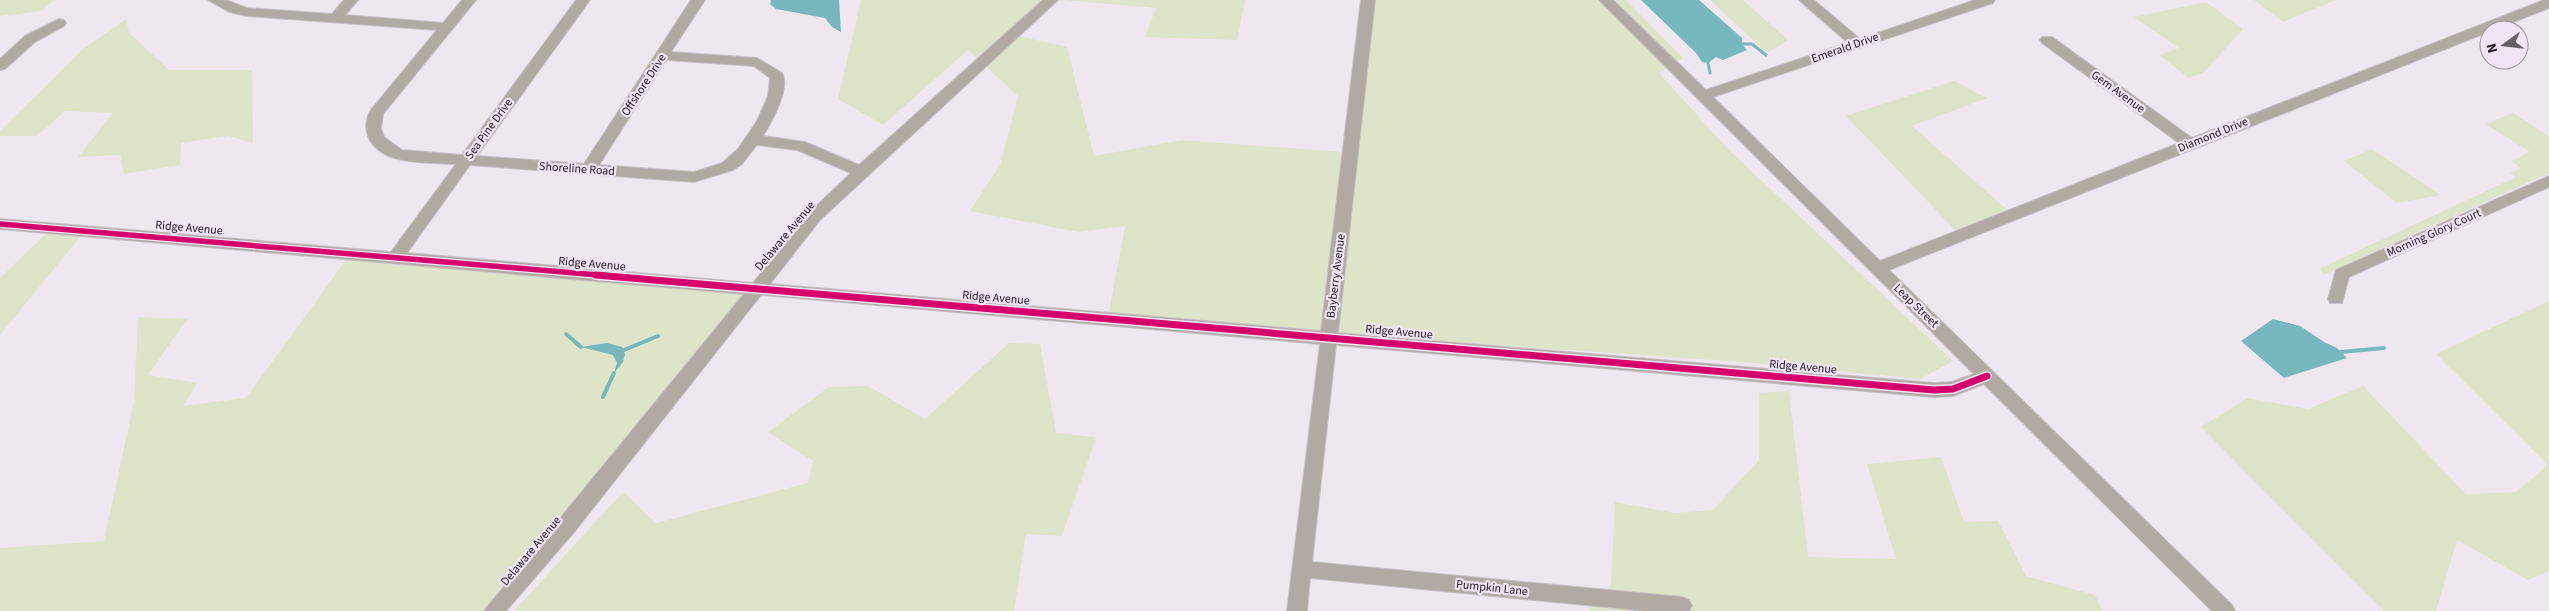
<svg xmlns="http://www.w3.org/2000/svg" width="2549" height="611" font-family="'Source Sans 3',sans-serif">
  <style>
    .green { fill: #dee4c8 }
    .water { fill: #77b7be }
    .lines { fill: none; stroke-linecap: round; stroke-linejoin: round }
    .stream-far1 { stroke: #77b7be; stroke-width: 3 }
    .stream { stroke: #77b7be; stroke-width: 4 }
    .minor-casing { stroke: #c7c2c9; stroke-width: 2 }
    .minor { fill: #b1aaa3; fill-rule: evenodd }
    .cycleway-far1-casing { stroke: #efe3f4; stroke-width: 8 }
    .cycleway-casing { stroke: #efe3f4; stroke-width: 10 }
    .cycleway-far1 { stroke: #d6006c; stroke-width: 5.5 }
    .cycleway { stroke: #d6006c; stroke-width: 7 }
    .labels { text-anchor: middle; dominant-baseline: central; stroke-width: 4.5; stroke-linejoin: round; paint-order: stroke }
    .street-label { font-size: 12px; fill: #1b171c; stroke: #efe3f4 }
  </style>
  <rect width="100%" height="100%" fill="#eee7f0"/>
  <g class="green">
    <path d="M0,0h54l-12,11 -42,5z"/>
    <path d="M861,0h189l-36,35 53,12 27,109 88,-16 173,13 17,-153h254l57,58 -24,15 69,76 225,212 -33,18 -165,-16 -647,-45 17,-92 -47,6 -108,-21 30,-46 18,-69 -50,-46 -85,75 -45,-26z"/>
    <path d="M1064,0h181l-8,40 -92,-3 11,-29z"/>
    <path d="M1710,0h33l45,40 -21,13z"/>
    <path d="M2254,0h82l-53,22z"/>
    <path d="M2206,2l37,27 -40,44 -14,5 -30,-23 20,-7 -45,-31z"/>
    <path d="M126,19l3,14 40,37h83l1,73 -25,-7 -47,7 -1,22 -56,9 -4,-19 -42,2 35,-44 -48,-2 -28,25h-37v-5l82,-81z"/>
    <path d="M1954,81l33,17 -75,28 101,89 -53,20 -114,-119z"/>
    <path d="M2513,113l36,23v37l-224,101 -6,-5 197,-92 -6,-4 11,-5 -10,-7 19,-9 -44,-28z"/>
    <path d="M2372,149l69,46 -44,8 -53,-42z"/>
    <path d="M53,227h35l-88,108v-57z"/>
    <path d="M351,253l405,37 -262,321h-494v-63l104,-7 30,-139 4,-85 49,2 -39,56 49,8 -14,23 63,-8z"/>
    <path d="M2549,301v270l-21,9 -71,-40 -21,71h-52l-183,-184 47,-29 60,11 55,-23 103,108 50,-2 32,-27 -112,-111z"/>
    <path d="M1009,343l31,1 16,89 40,4 -34,99 -36,-2 -12,77h-500l109,-119 33,31 152,-40 5,-22 -45,-29 61,-45 39,-1 57,33z"/>
    <path d="M1789,391l19,166 88,2 -29,-95 74,-7 23,65 34,-1 28,55 69,19 7,16h-514l23,-27 4,-82 60,11 38,-3 46,-50v-67z"/>
  </g>
  <g class="water">
    <path d="M771,0h68l2,32 -9,-5 -7,-9 -49,-9 -6,-5z"/>
    <path d="M1641,0h58l43,38v6l5,6 -24,10 -7,-3 -8,6 -6,-1 -6,-9z"/>
    <path d="M2273,319l27,7 24,16 13,6 10,10 -63,20 -43,-37z"/>
    <path d="M607,343l15,4 3,7 -2,8 -9,11 3,-10 -4,-8 -32,-8z"/>
  </g>
  <g class="lines">
    <g class="stream-far1">
      <path d="M1742,44h10l14,11"/>
      <path d="M1708,63l2,10"/>
    </g>
    <g class="stream">
      <path d="M566,334l15,13"/>
      <path d="M624,350l34,-14"/>
      <path d="M2341,352l43,-4"/>
      <path d="M603,397l11,-24"/>
    </g>
    <g class="minor-casing">
      <g id="minor">
        <path d="M208,0h18l21,8 85,6 12,-14h14l-13,15 98,8 19,-23h14l-93,114 -2,14 3,9 18,13 60,5 114,-155h14l-113,156 107,8 107,-164h14l-34,52 86,6 25,15c9,15 -11,50 -19,63l42,6 54,23 184,-165h15l-238,220 -50,64 551,47 40,-331h14l-37,333 596,50 18,-1 22,-8 -375,-374h14l93,90 142,-47 -49,-43h15l46,39 115,-39h20l-2,3 -280,94 167,164 299,-118 -137,-100 -2,-3 2,-3h10l140,101 352,-138h5v8l-660,262 343,335 3,6h-23l-228,-227 -31,12 -19,1 -598,-52 -24,217 370,35 7,3 3,6 -3,5h-43l-336,-33 -3,33h-20l33,-267 -559,-49 -186,236 -69,80h-22l260,-317 -744,-65v-10l391,33 65,-88c-28,-2 -75,3 -88,-28 -3,-9 -2,-19 3,-26l66,-80 -190,-14 -18,-4zM666,60l88,6 16,12 -2,18 -11,25 -19,28 -16,14 -28,9 -95,-7zM757,145l40,5 54,23 -41,39 -57,71 -346,-30 63,-88 224,17 39,-12 9,-6z"/>
        <path d="M59,19l5,1 2,3 -2,3 -29,16 -30,27 -5,1v-11l25,-23z"/>
        <path d="M2549,176v11l-200,90 -7,26h-12l-2,-4 8,-29z"/>
      </g>
    </g>
    <use href="#minor" class="minor"/>
    <g class="cycleway-far1-casing">
      <path id="cycleway-far1" d="M0,224l610,52"/>
    </g>
    <g class="cycleway-casing">
      <path id="cycleway" d="M596,275l1338,115 19,-1 34,-13"/>
    </g>
    <use href="#cycleway-far1" class="cycleway-far1"/>
    <use href="#cycleway" class="cycleway"/>
  </g>
  <g class="labels">
    <g class="street-label">
      <text transform="translate(1845 48) rotate(-19)">Emerald Drive</text>
      <text transform="translate(644 85) rotate(-57)">Offshore Drive</text>
      <text transform="translate(2118 92) rotate(36)">Gem Avenue</text>
      <text transform="translate(489 129) rotate(-54)">Sea Pine Drive</text>
      <text transform="translate(2213 135) rotate(-22)">Diamond Drive</text>
      <text transform="translate(577 169) rotate(4)">Shoreline Road</text>
      <text transform="translate(189 228) rotate(5)">Ridge Avenue</text>
      <text transform="translate(2434 233) rotate(-24)">Morning Glory Court</text>
      <text transform="translate(785 236) rotate(-50)">Delaware Avenue</text>
      <text transform="translate(592 264) rotate(5)">Ridge Avenue</text>
      <text transform="translate(1336 276) rotate(-83)">Bayberry Avenue</text>
      <text transform="translate(996 298) rotate(5)">Ridge Avenue</text>
      <text transform="translate(1916 306) rotate(44)">Leap Street</text>
      <text transform="translate(1399 332) rotate(5)">Ridge Avenue</text>
      <text transform="translate(1803 367) rotate(5)">Ridge Avenue</text>
      <text transform="translate(531 551) rotate(-50)">Delaware Avenue</text>
      <text transform="translate(1492 588) rotate(6)">Pumpkin Lane</text>
    </g>
  </g>
  <g transform="translate(2504 45) rotate(255)"><circle r="24" fill="#efe3f4" stroke="#9a919e"/>
  <path d="M0-4L9 19L0 12L-9 19Z" fill="#656066"/>
  <text y="-8" font-size="14" font-weight="bold" text-anchor="middle" fill="#1b171c">N</text>
  </g>
</svg>
